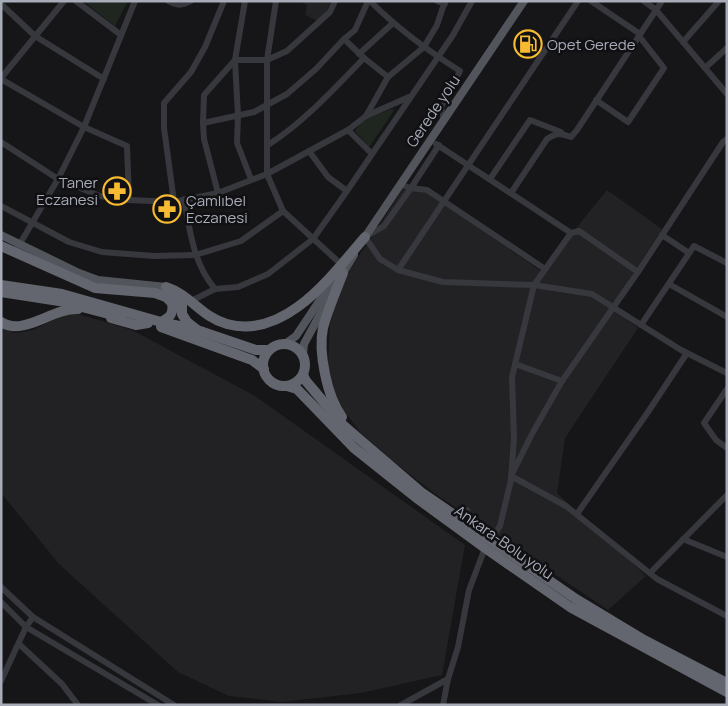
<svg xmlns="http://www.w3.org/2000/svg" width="728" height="706" font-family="Manrope,sans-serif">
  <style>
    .built { fill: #222225 }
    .green { fill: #1e261f }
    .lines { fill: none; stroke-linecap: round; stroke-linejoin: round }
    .minor { stroke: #37383d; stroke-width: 6 }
    .major { stroke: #53555c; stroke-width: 8 }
    .highway { stroke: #63666e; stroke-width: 10 }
    .labels { text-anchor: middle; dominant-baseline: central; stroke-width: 5; stroke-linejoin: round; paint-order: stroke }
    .poi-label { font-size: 15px; fill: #a8acb9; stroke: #111113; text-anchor: start }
    .street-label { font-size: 15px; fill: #a8acb9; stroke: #111113 }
  </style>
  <rect width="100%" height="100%" fill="#161618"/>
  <g class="built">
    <path d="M303,1h28l-5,12 -8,8 -13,-6 2,-10 -4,-2z"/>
    <path d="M403,189l24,4 114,78 66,-81 55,39 -51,79 27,20 -73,110 -8,55 89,83 -38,34 -174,-117 -41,-32 -34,-30 -22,-30 -9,-36 2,-40 10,-37 11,-20z"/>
    <path d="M75,313l57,17 123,66 210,149 -23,130 -81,18 -79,9 -53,-6 -51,-24 -119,-108 -58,-71v-166l14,6 8,-1 10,-2 26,-13z"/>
  </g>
  <g class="green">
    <path d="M83,1h45l-13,25z"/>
    <path d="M392,109l2,1 -3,5 -22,32 -14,-16c7,-13 23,-17 37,-22z"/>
  </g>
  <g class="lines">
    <g class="minor">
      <path d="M76,1l45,34"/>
      <path d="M168,1c9,5 14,5 23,0"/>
      <path d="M245,1l-10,59 3,56 -1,27 14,36"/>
      <path d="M276,1l-9,59v114l16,37 60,55"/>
      <path d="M370,1c27,27 58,50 90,70l-19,36 3,13"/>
      <path d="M437,1l8,3"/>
      <path d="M591,1l49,33"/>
      <path d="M644,1l12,9 71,84"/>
      <path d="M1,4l34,32 69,43"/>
      <path d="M344,39l20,19 24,19"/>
      <path d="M683,42l36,-41"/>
      <path d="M359,54l34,-31"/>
      <path d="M705,68l22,-20"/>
      <path d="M1,78l63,-77"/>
      <path d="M1,79l83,48 43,19 2,54"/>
      <path d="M596,100l32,22 36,-54 -25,-32"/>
      <path d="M366,116l43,-19"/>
      <path d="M203,123l51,-11 33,-18 29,-25 28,-30 11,-9 13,-29"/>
      <path d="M348,130l24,24"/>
      <path d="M727,139l-4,3 -85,130 -76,109 -29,51 -22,44 55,30 91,73 70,37"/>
      <path d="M1,142l57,37 42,17 29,4 45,2 44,-9 49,-19 81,-44 18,-14 22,-39 36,-30 13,-22 8,-24"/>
      <path d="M436,144l135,89 8,-2 59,41"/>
      <path d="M268,145c36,-23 66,-56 96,-87"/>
      <path d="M309,151l19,26 19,14"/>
      <path d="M490,179l40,-59 31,12"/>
      <path d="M401,185l10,3 16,2 118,79"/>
      <path d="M218,193l-14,-54 -1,-16 1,-28 31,-35h32l20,-9 43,-39 5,-11"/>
      <path d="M511,193l36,-54c9,-6 14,-6 24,-2l6,-7 85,-129"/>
      <path d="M184,199c6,32 9,64 31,90"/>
      <path d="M174,202l-10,-74v-25l27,-31 14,-25 19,-46"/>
      <path d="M1,206l68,36 33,10 52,4 41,-1 46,-14 42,-30"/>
      <path d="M571,233l-37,52 58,9 89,56 46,23"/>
      <path d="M662,235l27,18"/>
      <path d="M18,247l40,-68 26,-52 51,-126"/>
      <path d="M398,270l180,-269"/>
      <path d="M669,284l58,33"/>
      <path d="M191,301l24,-12 23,-2 30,-13 45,-35 34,-48 106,-156 19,-34"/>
      <path d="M641,325l53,-79 33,17"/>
      <path d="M515,364l47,17"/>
      <path d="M727,389l-23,34 12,17 11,8"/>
      <path d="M577,514l71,-102 39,-59"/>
      <path d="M461,520l6,-10"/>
      <path d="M683,539l44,18"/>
      <path d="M650,573l77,-78"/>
      <path d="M1,587l32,30 141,88"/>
      <path d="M1,602l25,25 132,78"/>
      <path d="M19,644l43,40 16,21"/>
      <path d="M1,681l25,-54 7,-10"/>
      <path d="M401,705l47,-26 10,-32 11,-57 16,-42 15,-22 11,-46 3,-42 -2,-61 22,-92 -91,-3 -45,-12 -18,-11 -15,-22 19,-11 27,-38 28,-43"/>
      <path d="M443,705l5,-26"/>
    </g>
    <g class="major">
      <path d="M1,235l78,38 19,7 68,7"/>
      <path d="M363,240l161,-239"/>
      <path d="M340,278l14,-23"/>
      <path d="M285,344l11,-8 42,-63"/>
      <path d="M303,355l1,-11 27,-50"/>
    </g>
    <g class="highway">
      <path d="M1,246l94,42 60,5 11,4 6,6c2,11 -2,14 -11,19"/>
      <path d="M1,285l61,9 99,28 36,8 59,20h13"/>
      <path d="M166,287c25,8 35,30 61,37 59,16 105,-49 138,-87"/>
      <path d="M170,291l12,14v9l5,8 9,7"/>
      <path d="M1,292l58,9 61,16"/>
      <path d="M111,318l25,7 12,-2"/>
      <path d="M1,322c22,15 51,-14 77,-13"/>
      <path d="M161,327l91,33 12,9"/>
      <circle cx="284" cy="365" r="21"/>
      <path d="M303,375l3,6 37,44 78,67 155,107 68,41 83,43"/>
      <path d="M287,386l10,3 57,59 64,51 67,49 85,59 157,85"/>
      <path d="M342,417c-15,-20 -24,-65 -19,-89 5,-19 13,-37 20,-55"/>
    </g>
  </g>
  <defs>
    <g id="fuel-ring" transform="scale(1.4375)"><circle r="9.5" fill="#111113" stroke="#f6bb30" stroke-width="1.5"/><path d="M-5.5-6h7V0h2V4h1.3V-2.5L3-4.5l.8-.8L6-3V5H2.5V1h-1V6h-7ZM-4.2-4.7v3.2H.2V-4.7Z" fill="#f6bb30"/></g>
    <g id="pharmacy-ring" transform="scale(1.4375)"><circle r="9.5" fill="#111113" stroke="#f6bb30" stroke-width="1.5"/><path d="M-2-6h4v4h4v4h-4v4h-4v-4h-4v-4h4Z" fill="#f6bb30"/></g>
  </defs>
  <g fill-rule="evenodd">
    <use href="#fuel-ring" x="528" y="44"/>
    <use href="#pharmacy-ring" x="117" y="191"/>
    <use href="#pharmacy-ring" x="167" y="209"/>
  </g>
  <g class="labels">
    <g class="poi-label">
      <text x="547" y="44">Opet Gerede</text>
      <text x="98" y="182" text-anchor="end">Taner<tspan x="98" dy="17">Eczanesi</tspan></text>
      <text x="186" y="200">Çamlıbel<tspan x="186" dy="17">Eczanesi</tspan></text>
    </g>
    <g class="street-label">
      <text transform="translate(433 111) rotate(-56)">Gerede yolu</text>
      <text transform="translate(504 542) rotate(35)">Ankara-Bolu yolu</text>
    </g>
  </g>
  <rect width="728" height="706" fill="none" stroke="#a8acb9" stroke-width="5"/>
</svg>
